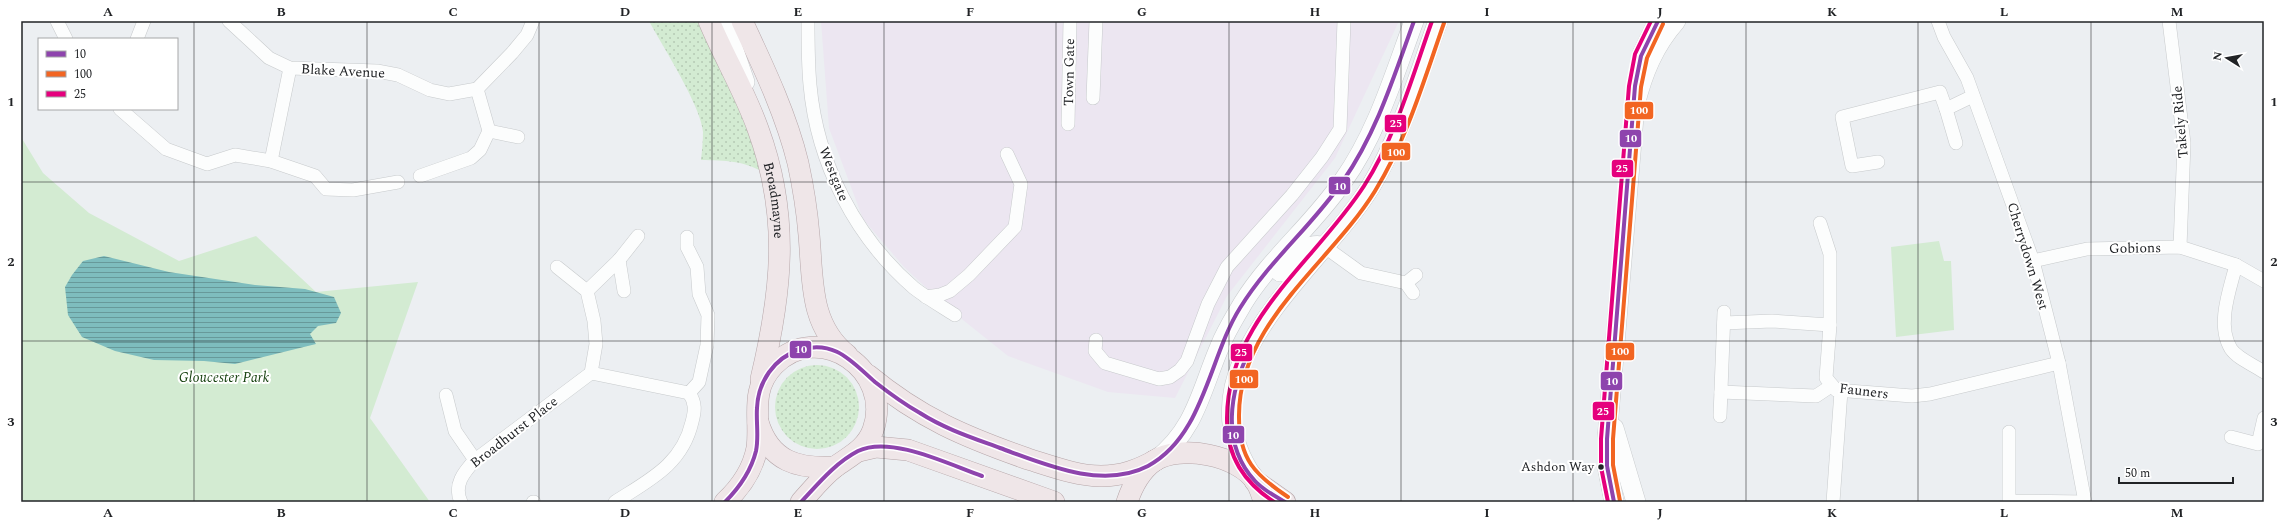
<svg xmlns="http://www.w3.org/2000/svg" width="2285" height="523" font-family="Spectral,serif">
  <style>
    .commercial { fill: #ece6f1 }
    .grass { fill: url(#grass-dots) }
    .park { fill: #d3ebd2 }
    .water { fill: url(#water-rules) }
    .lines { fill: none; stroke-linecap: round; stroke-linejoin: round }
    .street-casing { stroke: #c7cacc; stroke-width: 14 }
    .secondary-casing { stroke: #c7cacc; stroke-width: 20 }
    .primary-casing { stroke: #b6a6a9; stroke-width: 22 }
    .street { stroke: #fcfdfd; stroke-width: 13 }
    .secondary { stroke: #fcfdfd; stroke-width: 19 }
    .primary { stroke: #efe6e8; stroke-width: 21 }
    .bus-1-casing { stroke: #fff; stroke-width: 7 }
    .bus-2-casing { stroke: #fff; stroke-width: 7 }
    .bus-3-casing { stroke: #fff; stroke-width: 7 }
    .bus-1 { stroke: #8e44ad; stroke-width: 4 }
    .bus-2 { stroke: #f26522; stroke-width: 4 }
    .bus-3 { stroke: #e5007d; stroke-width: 4 }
    .grid { fill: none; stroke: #212326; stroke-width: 1; stroke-opacity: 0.55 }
    .bus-dot { fill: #212326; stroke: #fff; stroke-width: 1.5 }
    .labels { text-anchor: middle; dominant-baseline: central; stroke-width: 4; stroke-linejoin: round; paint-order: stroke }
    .bus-label { font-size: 13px; fill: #212326; stroke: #fff; text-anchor: end }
    .street-label { font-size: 14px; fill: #212326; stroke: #fff }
    .park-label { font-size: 14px; font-style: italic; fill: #16410f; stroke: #fff }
    .line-badge { stroke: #fff; stroke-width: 1.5 }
    .badge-label { font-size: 11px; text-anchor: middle; font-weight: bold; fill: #fff }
    .neatline { fill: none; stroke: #212326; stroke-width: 1.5 }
    .grid-label { font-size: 13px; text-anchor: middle; font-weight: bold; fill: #212326 }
  </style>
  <defs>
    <pattern id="grass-dots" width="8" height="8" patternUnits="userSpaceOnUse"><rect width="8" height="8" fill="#d3ebd2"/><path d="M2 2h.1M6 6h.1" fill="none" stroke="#b5c9b4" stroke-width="1.8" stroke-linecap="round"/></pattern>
    <pattern id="water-rules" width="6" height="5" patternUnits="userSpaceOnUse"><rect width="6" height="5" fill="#7ebdbe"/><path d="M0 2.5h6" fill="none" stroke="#67999a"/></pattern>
  </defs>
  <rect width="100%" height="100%" fill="#eceff2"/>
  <path class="commercial" d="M821,21h578l-64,137 -108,138 -52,102 -67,-6 -100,-36 -60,-48 -44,-41 -41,-48 -34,-91z"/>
  <g class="grass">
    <path d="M649,21h56l60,152c-23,-13 -38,-12 -64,-13 1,-9 2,-19 2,-28 -2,-26 -40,-85 -54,-111z"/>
    <circle cx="817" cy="407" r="42"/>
  </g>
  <g class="park">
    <path d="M21,137l22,36 46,40 90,48 77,-25 60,56 102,-10 -48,136 60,84h-409z"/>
    <path d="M1939,241l5,20h7l3,69 -58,7 -5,-90z"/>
  </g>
  <path class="water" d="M104,256l65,16 86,13 50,4 29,8 7,16 -5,10 -18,3 -8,8 6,10 -81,20 -31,-3 -50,-1 -39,-9 -33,-14 -14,-22 -3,-28 7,-12 11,-14z"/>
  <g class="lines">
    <g class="street-casing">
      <g id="street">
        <path d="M57,21l9,18"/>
        <path d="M229,21l40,37 21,10 87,3 21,4 32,15 19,4 28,-5 35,-36 15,-18 6,-14"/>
        <path d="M808,21c0,21 0,43 2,64 7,78 45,152 104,203 13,10 27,18 41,27"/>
        <path d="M1938,21l6,16 23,41 66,183 26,102 26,139"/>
        <path d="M2169,21l15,122 -4,104"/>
        <path d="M137,39l7,-18"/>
        <path d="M1093,98l3,-77"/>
        <path d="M120,109l46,40 41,15 28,-9 36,6 44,15 11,13 27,1 45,-8"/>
        <path d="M1068,124l2,-103"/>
        <path d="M489,131l29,6"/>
        <path d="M1956,143l-10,-34 27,-13"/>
        <path d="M271,161l19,-93"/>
        <path d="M1878,162l-26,4 -10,-49 98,-25 6,17"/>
        <path d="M420,176l51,-18 9,-8 9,-19 -12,-42"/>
        <path d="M1820,223l10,31v71l-4,53 10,12 76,6 18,-2 129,-31"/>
        <path d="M1325,247l36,26 45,10 10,-8"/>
        <path d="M619,260l19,-24"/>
        <path d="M2033,261l54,-12 93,-2 56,18 28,16"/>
        <path d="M2236,265c-6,24 -20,60 -5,84 7,10 23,16 33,23"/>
        <path d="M557,267l30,24 7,30 2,23 -5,29"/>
        <path d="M1406,283l7,10"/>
        <path d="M587,291l32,-31 5,31"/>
        <path d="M926,297l14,-2 10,-4 19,-16 46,-48 6,-43 -14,-30"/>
        <path d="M1724,323l48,-2 58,4"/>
        <path d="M1096,340l-1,11 10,12 54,16 11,-2 10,-7 7,-9 21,-57 19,-37 65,-72 30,-38 18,-28 4,-108"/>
        <path d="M1721,392l95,4 15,-10"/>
        <path d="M446,395l9,36 20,29"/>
        <path d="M1720,416l4,-104"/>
        <path d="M2009,432v69l76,1"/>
        <path d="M2231,437l27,7 6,-26"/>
        <path d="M461,502c-8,-17 3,-30 14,-42l116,-87 98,20"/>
        <path d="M533,502h1"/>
        <path d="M615,502c34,-22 67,-37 77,-80 3,-11 4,-19 -3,-29l10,-11 8,-37 1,-30 -9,-21 -2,-27 -10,-20v-10"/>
        <path d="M1833,502l8,-111"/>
      </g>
    </g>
    <g class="secondary-casing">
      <g id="secondary">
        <path d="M724,21l21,61"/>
        <path d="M1642,54l16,-33"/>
        <path d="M1280,272c13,-12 26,-32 45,-25"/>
        <path d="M1614,428l22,74"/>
        <path d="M1156,460c40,-31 45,-70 64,-114 6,-15 15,-29 23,-43 28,-45 70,-78 100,-122 34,-48 51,-106 71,-160"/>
        <path d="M1253,477c-76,-110 67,-207 118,-291 30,-50 47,-110 67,-165"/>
        <path d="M1614,502l-7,-36v-27l28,-334c8,-32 19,-59 41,-84"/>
      </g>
    </g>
    <g class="primary-casing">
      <g id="primary">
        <path id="s1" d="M709,21c15,36 36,71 49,108 32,87 24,162 3,250"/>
        <path d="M742,21c21,45 44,93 56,142 5,23 9,48 11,72 4,44 0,90 38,120"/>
        <path d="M868,375c52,43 97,62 160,84 23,7 49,17 73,17 21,0 37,-6 55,-16"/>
        <path d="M758,422c12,40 40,47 77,45"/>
        <path d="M859,451l17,-4 32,3 146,52"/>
        <path d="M1255,481l30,21"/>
        <path d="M725,502c15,-14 28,-33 32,-54 4,-31 -8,-57 17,-83 45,-46 120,5 99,65 -7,19 -23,26 -38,37 -13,10 -23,23 -34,35"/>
        <path d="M1127,502c5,-15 13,-31 27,-41 26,-17 85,-6 102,21 4,6 6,13 8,20"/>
      </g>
    </g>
    <use href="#street" class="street"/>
    <use href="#secondary" class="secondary"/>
    <use href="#primary" class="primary"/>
    <g class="bus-1-casing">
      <g id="bus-1">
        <path d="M1250,349c-20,42 -30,94 5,132 8,9 20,15 30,21"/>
        <path d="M725,502c14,-14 26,-31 31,-51 3,-14 0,-29 1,-43 1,-26 17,-50 42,-58 36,-11 53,12 76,32 14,11 29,22 45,31 25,16 53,25 80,35 44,16 102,42 148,18 56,-30 61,-109 92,-158 29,-47 72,-82 103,-127 34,-49 51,-105 71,-160"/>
        <path d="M801,502c17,-18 34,-39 57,-51 33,-16 92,14 124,25"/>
        <path d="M1614,502l-7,-36v-27l28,-353 6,-30 17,-35"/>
      </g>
    </g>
    <g class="bus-2-casing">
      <g id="bus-2">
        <path d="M1288,497c-33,-22 -49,-38 -49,-80 -1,-94 91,-153 136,-226 32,-52 49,-111 69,-168"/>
        <path d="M1620,501l-7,-36v-26l28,-352 6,-29 16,-34"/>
      </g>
    </g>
    <g class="bus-3-casing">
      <g id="bus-3">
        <path d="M1274,502c-30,-20 -47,-45 -47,-82 -1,-99 88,-158 137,-234 32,-50 48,-109 68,-165"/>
        <path d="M1608,502l-7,-35v-28l28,-353 6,-32 16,-33"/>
      </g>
    </g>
    <use href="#bus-1" class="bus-1"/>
    <use href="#bus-2" class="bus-2"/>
    <use href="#bus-3" class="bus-3"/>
  </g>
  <path class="grid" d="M194,21v481M367,21v481M539,21v481M712,21v481M884,21v481M1056,21v481M1229,21v481M1401,21v481M1573,21v481M1746,21v481M1918,21v481M2091,21v481M21,182h2243M21,341h2243"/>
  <circle class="bus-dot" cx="1601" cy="467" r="3.5"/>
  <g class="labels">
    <g class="bus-label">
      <text x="1594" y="467">Ashdon Way</text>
    </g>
    <g class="street-label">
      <text transform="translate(343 71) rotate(3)">Blake Avenue</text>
      <text transform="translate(1069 72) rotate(-89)">Town Gate</text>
      <text transform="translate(2180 122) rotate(-95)">Takely Ride</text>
      <text transform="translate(834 174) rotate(68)">Westgate</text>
      <text stroke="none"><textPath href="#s1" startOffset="192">Broadmayne</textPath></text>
      <text transform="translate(2135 248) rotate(-1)">Gobions</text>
      <text transform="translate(2028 256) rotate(73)">Cherrydown West</text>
      <text transform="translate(1864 391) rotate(7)">Fauners</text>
      <text transform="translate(514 432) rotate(-38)">Broadhurst Place</text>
    </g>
    <g class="park-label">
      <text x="224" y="377">Gloucester Park</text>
    </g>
  </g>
  <g class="line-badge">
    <rect x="1624" y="101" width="30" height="19" rx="4" fill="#f26522"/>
    <rect x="1384" y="114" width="23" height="19" rx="4" fill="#e5007d"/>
    <rect x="1619" y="129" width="23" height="19" rx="4" fill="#8e44ad"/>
    <rect x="1381" y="142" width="30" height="19" rx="4" fill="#f26522"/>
    <rect x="1611" y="159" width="23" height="19" rx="4" fill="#e5007d"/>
    <rect x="1328" y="176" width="23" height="19" rx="4" fill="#8e44ad"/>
    <rect x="789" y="340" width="23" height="19" rx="4" fill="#8e44ad"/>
    <rect x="1605" y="342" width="30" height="19" rx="4" fill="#f26522"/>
    <rect x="1230" y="343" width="23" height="19" rx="4" fill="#e5007d"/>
    <rect x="1229" y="369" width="30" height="20" rx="4" fill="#f26522"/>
    <rect x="1600" y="371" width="23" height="20" rx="4" fill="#8e44ad"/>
    <rect x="1592" y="401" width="23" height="20" rx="4" fill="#e5007d"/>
    <rect x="1222" y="425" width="23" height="19" rx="4" fill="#8e44ad"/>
  </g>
  <g class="badge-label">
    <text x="1639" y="114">100</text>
    <text x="1396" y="127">25</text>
    <text x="1631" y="142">10</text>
    <text x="1396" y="156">100</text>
    <text x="1622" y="172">25</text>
    <text x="1340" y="190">10</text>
    <text x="801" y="353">10</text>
    <text x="1620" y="355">100</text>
    <text x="1241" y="356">25</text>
    <text x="1244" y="383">100</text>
    <text x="1612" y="385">10</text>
    <text x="1603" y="415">25</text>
    <text x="1233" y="439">10</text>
  </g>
  <rect width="2285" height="523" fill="none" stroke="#ffffff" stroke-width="44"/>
  <rect x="38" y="38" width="140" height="72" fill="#ffffff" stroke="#a6a7a8"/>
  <rect x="46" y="51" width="20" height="6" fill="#8e44ad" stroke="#a6a7a8"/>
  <text x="74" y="58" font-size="12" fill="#212326">10</text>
  <rect x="46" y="71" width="20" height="6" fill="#f26522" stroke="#a6a7a8"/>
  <text x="74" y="78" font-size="12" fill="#212326">100</text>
  <rect x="46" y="91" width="20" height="6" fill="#e5007d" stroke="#a6a7a8"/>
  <text x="74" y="98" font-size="12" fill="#212326">25</text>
  <g transform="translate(2227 58) rotate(281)" stroke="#ffffff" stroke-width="3" paint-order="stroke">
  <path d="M0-3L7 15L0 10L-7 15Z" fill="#212326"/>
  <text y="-6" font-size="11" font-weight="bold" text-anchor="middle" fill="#212326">N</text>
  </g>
  <path d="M2119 477v6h114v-6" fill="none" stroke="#212326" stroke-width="2"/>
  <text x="2125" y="477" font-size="12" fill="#212326" stroke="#ffffff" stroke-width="3" paint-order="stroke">50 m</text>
  <rect x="22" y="22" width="2241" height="479" class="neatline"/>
  <g class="grid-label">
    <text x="108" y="16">A</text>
    <text x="281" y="16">B</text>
    <text x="453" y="16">C</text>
    <text x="625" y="16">D</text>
    <text x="798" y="16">E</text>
    <text x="970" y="16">F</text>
    <text x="1142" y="16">G</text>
    <text x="1315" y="16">H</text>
    <text x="1487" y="16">I</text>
    <text x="1660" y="16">J</text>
    <text x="1832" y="16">K</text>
    <text x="2004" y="16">L</text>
    <text x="2177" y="16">M</text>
    <text x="11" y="106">1</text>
    <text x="2274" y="106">1</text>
    <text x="11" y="266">2</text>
    <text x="2274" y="266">2</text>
    <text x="11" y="426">3</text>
    <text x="2274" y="426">3</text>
    <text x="108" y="517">A</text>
    <text x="281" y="517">B</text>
    <text x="453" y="517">C</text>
    <text x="625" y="517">D</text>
    <text x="798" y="517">E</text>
    <text x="970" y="517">F</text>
    <text x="1142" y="517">G</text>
    <text x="1315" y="517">H</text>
    <text x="1487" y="517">I</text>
    <text x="1660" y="517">J</text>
    <text x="1832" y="517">K</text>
    <text x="2004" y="517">L</text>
    <text x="2177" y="517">M</text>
  </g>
</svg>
